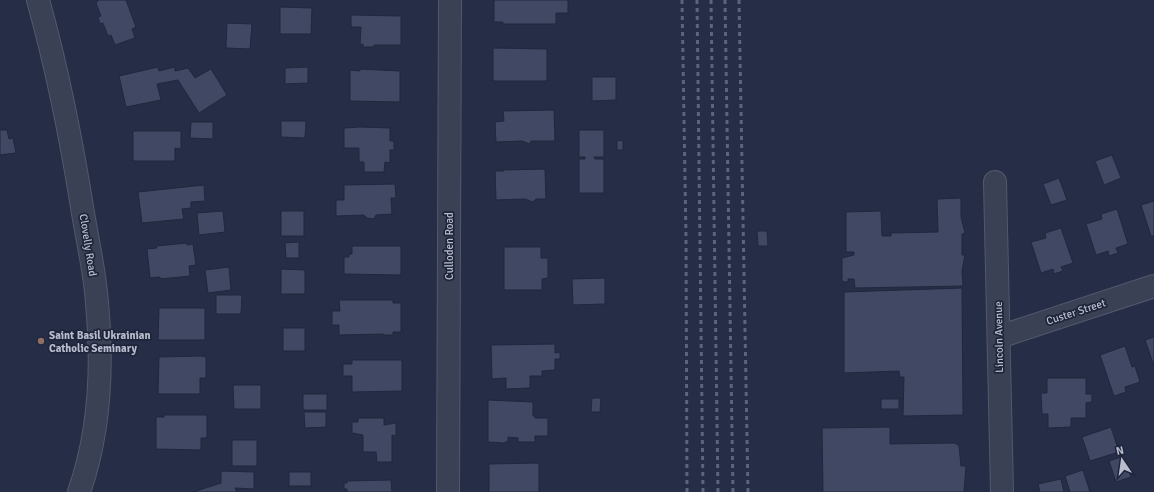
<svg xmlns="http://www.w3.org/2000/svg" width="1154" height="492" font-family="Signika,sans-serif">
  <style>
    .building { fill: #404863; stroke: #21273d }
    .lines { fill: none; stroke-linecap: round; stroke-linejoin: round }
    .minor-casing { stroke: #53586c; stroke-width: 24 }
    .minor { stroke: #3b4155; stroke-width: 22 }
    .rail { stroke: #5d647c; stroke-width: 3; stroke-dasharray: 4 4; stroke-linecap: butt }
    .education-dot { fill: #8d6e63; stroke: #1f253b; stroke-width: 1.5 }
    .labels { text-anchor: middle; dominant-baseline: central; stroke-width: 3.5; stroke-linejoin: round; paint-order: stroke }
    .street-label { font-size: 11px; fill: #b9bdce; stroke: #1f253b }
    .poi-label { font-size: 11px; font-weight: bold; fill: #b9bdce; stroke: #1f253b; text-anchor: start }
  </style>
  <rect width="100%" height="100%" fill="#262d46"/>
  <g class="building">
    <path d="M99,0h27l10,27 -4,2 3,9 -20,7 -4,-10 -3,1 -5,-13 -3,1 -2,-7 3,-1 -5,-13z"/>
    <path d="M494,0h74v13h-12v11h-53v-2h-9z"/>
    <path d="M280,7l32,1 -1,26h-31z"/>
    <path d="M351,15l50,1v29h-27v2h-11v-3l-3,1 1,-18h-10z"/>
    <path d="M227,23l25,1 -2,25 -24,-1z"/>
    <path d="M493,48l54,1v32h-54z"/>
    <path d="M158,67l1,4 16,-4v4l13,-3 7,10 16,-9 16,26 -28,18 -21,-33 -21,4 4,16 -35,7 -7,-31z"/>
    <path d="M308,67v16l-23,1v-16z"/>
    <path d="M360,69l40,2v31l-50,-1v-31l10,1z"/>
    <path d="M592,77h24v23l-24,1z"/>
    <path d="M554,110l1,31h-24l-1,3 -8,-3 -26,1 -1,-20 9,-1 -1,-10z"/>
    <path d="M281,121h25l-1,17 -24,-1z"/>
    <path d="M191,122h22v17l-23,-1z"/>
    <path d="M360,127l30,1v13h4v9h-4v13l-5,-1 -1,10h-20v-10h-5v-14h-15v-20z"/>
    <path d="M0,130h7l2,9 4,-1 3,15 -16,2z"/>
    <path d="M579,130h25v27h-10l1,2h9v34h-25v-34h6v-2h-6z"/>
    <path d="M133,131h48v18l-6,-1v13h-42z"/>
    <path d="M623,140v10h-6v-9z"/>
    <path d="M1112,155l9,23 -17,7 -9,-24z"/>
    <path d="M545,169l1,30h-10l-3,3 -8,-3 -29,1 -1,-29h9l-1,-1z"/>
    <path d="M1059,178l8,22 -16,5 -8,-21z"/>
    <path d="M395,184l1,14h-5l1,16 -16,1 -2,4 -7,-1 -3,-3 -28,1v-16h8v-15z"/>
    <path d="M204,185l1,16 -14,1v6l-9,1 2,10 -42,4 -4,-31z"/>
    <path d="M961,198v19l4,16 -3,1v21h3l-3,16 1,15 -108,2 -1,-9h-6v3h-4l-2,-2v-22l12,-3v-3h-8v-40l35,-1 1,25h9v-3l47,-1 -1,-33z"/>
    <path d="M1154,201v35h-3l-10,-31z"/>
    <path d="M1117,209l11,35 -12,4 2,5 -9,3 -1,-5 -12,4 -10,-31 16,-5 -1,-5z"/>
    <path d="M223,211l2,21 -26,3 -2,-22z"/>
    <rect x="281" y="211" width="23" height="25"/>
    <path d="M1061,228l12,35 -12,4 2,4 -9,3 -1,-5 -12,4 -10,-31 15,-4 -1,-5z"/>
    <path d="M757,231h10l1,15h-10z"/>
    <path d="M299,242v16h-13l-1,-15z"/>
    <path d="M187,243v2l6,-1 3,21 -7,1 1,10 -30,3v-2l-10,1 -3,-29 10,-1 -1,-2z"/>
    <path d="M352,246h49v29l-57,-1v-17h5v-3h3z"/>
    <path d="M504,247h37v11h7v20l-6,1v11h-38z"/>
    <path d="M229,267l2,23 -23,3 -3,-23z"/>
    <path d="M281,269l24,1v24h-24z"/>
    <path d="M605,278v26l-32,1 -1,-26z"/>
    <path d="M962,288l1,127 -60,1 1,-39h-4l-1,-6 -55,2v-81z"/>
    <path d="M216,295h26l-1,19h-25z"/>
    <path d="M339,300h54v3h8v29h-8v3h-9v-1l-45,1v-10h-7v-14h8z"/>
    <path d="M159,308h46v32h-47z"/>
    <rect x="283" y="328" width="22" height="23"/>
    <path d="M1154,337v29l-9,-26z"/>
    <path d="M555,344v9l5,-1v7h-5v11l-13,1v5h-12v12l-24,1v-11l-14,1 -1,-34z"/>
    <path d="M1125,346l7,21 3,-1 5,16 -15,5 1,5 -12,4 -14,-41z"/>
    <path d="M201,356l5,1v21h-6v16h-42l1,-37z"/>
    <path d="M352,360h50v31l-50,1v-16h-9v-12h9z"/>
    <path d="M1047,378h39v16h6v8l-6,1v15h-15v9l-23,1v-14h-6l-1,-21h6z"/>
    <path d="M233,385h28v24h-27z"/>
    <rect x="303" y="394" width="24" height="16"/>
    <path d="M592,398h9l-1,14h-9z"/>
    <rect x="881" y="399" width="18" height="10"/>
    <path d="M488,400l45,2v14h2v2h13v18h-13v6h-17v-4l-10,-1v4l-4,2 -16,-1z"/>
    <path d="M304,412h22v15l-21,1z"/>
    <path d="M164,415h43v23h-6v12l-45,-1v-32h8z"/>
    <path d="M358,418h26v7l12,-2v13l-4,-1v27h-15l-1,-10h-13v-17l-11,-2v-11h6z"/>
    <path d="M890,427v17l65,-1 4,3 2,20h5l-2,26h-141l-1,-64z"/>
    <path d="M1111,427l8,25 -29,9 -8,-24z"/>
    <rect x="232" y="440" width="25" height="26"/>
    <path d="M1124,456l7,21 -15,5 -7,-21z"/>
    <path d="M539,463v29h-50v-28z"/>
    <path d="M1083,470l7,22h-20l-5,-16z"/>
    <path d="M221,471l33,1v17l-19,-1 2,4h-44l28,-9z"/>
    <rect x="289" y="472" width="22" height="14"/>
    <path d="M1061,479l3,13h-24l-2,-8z"/>
    <path d="M391,480l1,12h-45v-3h-3v-6h3v-2z"/>
  </g>
  <g class="lines">
    <g class="minor-casing">
      <g id="minor">
        <path d="M38,0c19,68 33,138 44,207 5,32 13,64 15,96 6,63 3,129 -18,189"/>
        <path d="M995,182l7,310"/>
        <path d="M999,337l155,-51"/>
        <path d="M448,492l2,-492"/>
      </g>
    </g>
    <use href="#minor" class="minor"/>
    <g class="rail">
      <path d="M682,0l4,238 1,254"/>
      <path d="M697,0l6,492"/>
      <path d="M711,0l7,492"/>
      <path d="M725,0l8,492"/>
      <path d="M739,0l9,492"/>
    </g>
  </g>
  <circle class="education-dot" cx="41" cy="341" r="4"/>
  <g class="labels">
    <g class="street-label">
      <text transform="translate(88 245) rotate(81)">Clovelly Road</text>
      <text transform="translate(449 246) rotate(-90)">Culloden Road</text>
      <text transform="translate(1076 312) rotate(-18)">Custer Street</text>
      <text transform="translate(999 337) rotate(-91)">Lincoln Avenue</text>
    </g>
    <g class="poi-label">
      <text x="49" y="335">Saint Basil Ukrainian<tspan x="49" dy="13">Catholic Seminary</tspan></text>
    </g>
  </g>
  <g transform="translate(1122 460) rotate(347)" stroke="#1f253b" stroke-width="3" paint-order="stroke">
  <path d="M0-3L7 15L0 10L-7 15Z" fill="#b9bdce"/>
  <text y="-6" font-size="11" font-weight="bold" text-anchor="middle" fill="#b9bdce">N</text>
  </g>
</svg>
